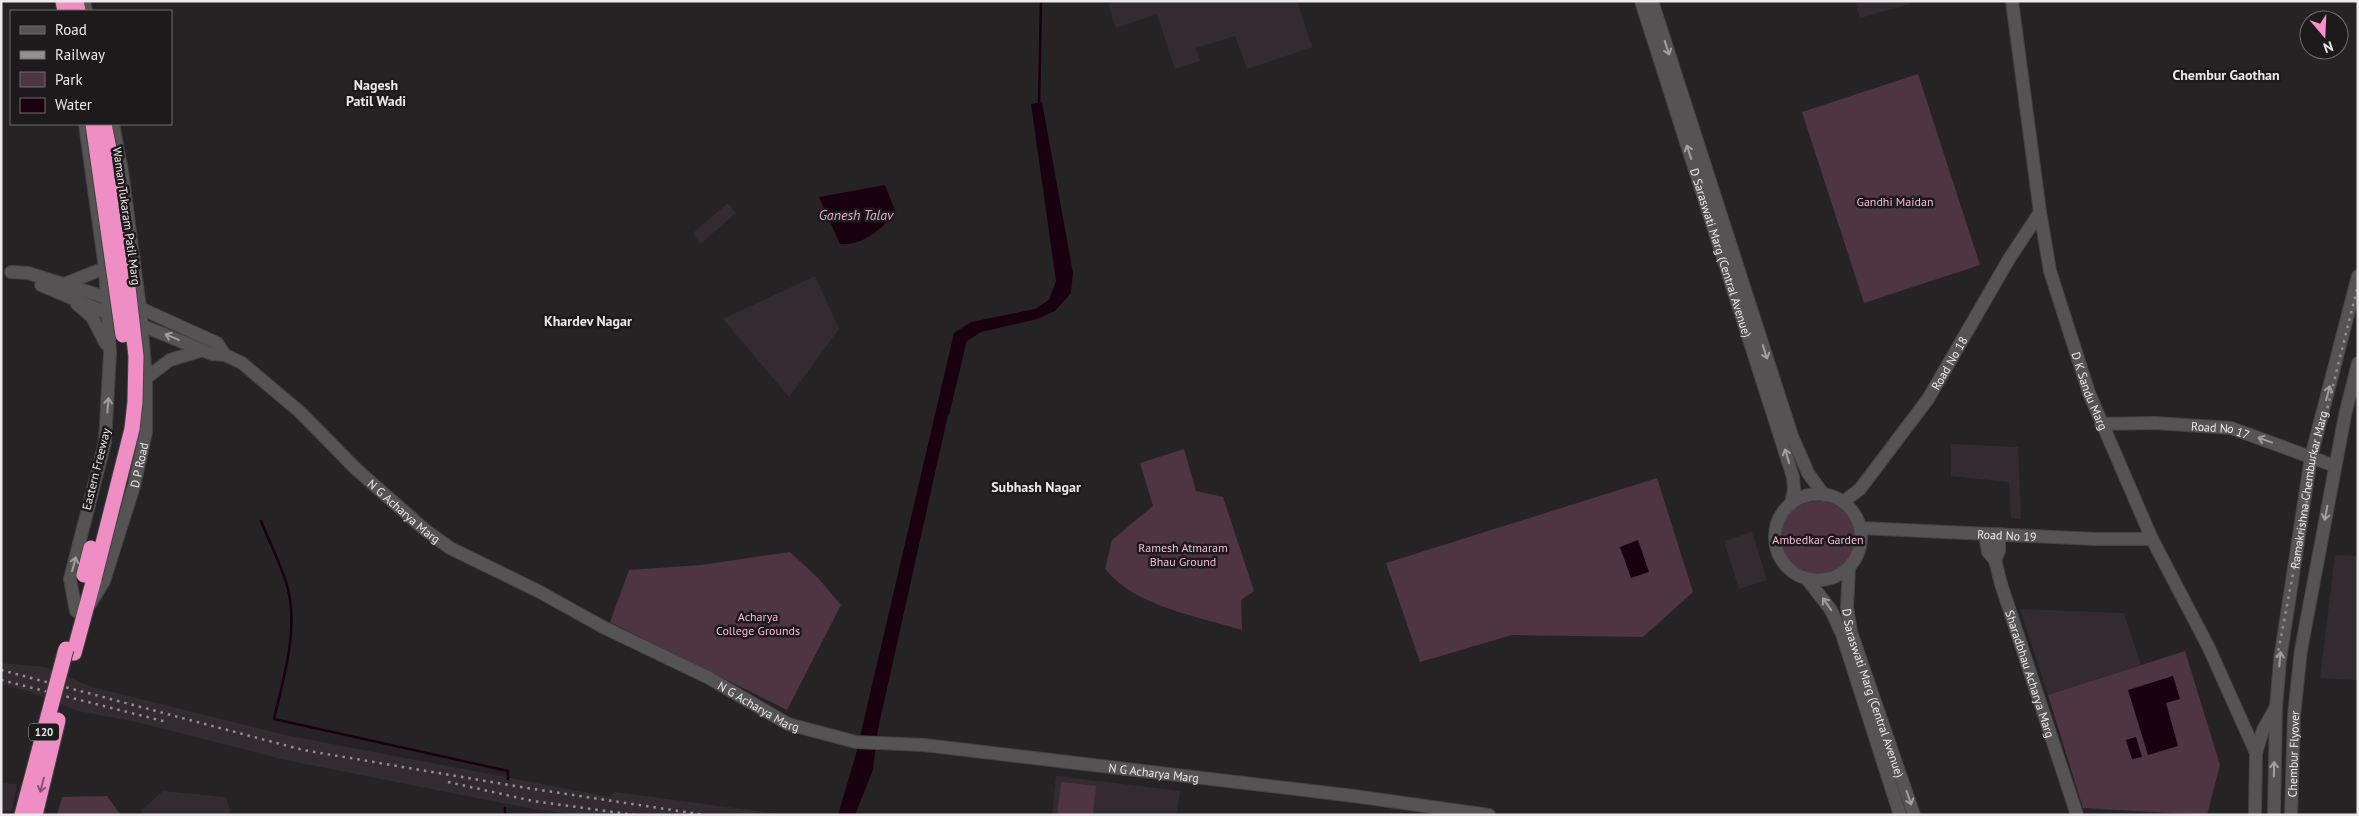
<svg xmlns="http://www.w3.org/2000/svg" width="2359" height="816" font-family="'PT Sans',sans-serif">
  <style>
    .built { fill: #342b30 }
    .green { fill: #4f3442 }
    .water { fill: #19010f }
    .lines { fill: none; stroke-linecap: round; stroke-linejoin: round }
    .stream { stroke: #19010f; stroke-width: 2.5 }
    .secondary-casing { stroke: #444243; stroke-width: 14 }
    .highway-casing { stroke: #444243; stroke-width: 17 }
    .secondary { stroke: #565355; stroke-width: 12 }
    .highway { stroke: #ef8ec4; stroke-width: 15 }
    .rail { stroke: #918f90; stroke-width: 2.5; stroke-dasharray: 2.5 5; stroke-linecap: butt }
    .highway-bridge-casing { stroke: #444243; stroke-width: 17; stroke-linecap: butt }
    .highway-bridge { stroke: #ef8ec4; stroke-width: 15 }
    .oneway { stroke: #a09ea0 }
    .oneway2 { stroke: #865470 }
    .labels { text-anchor: middle; dominant-baseline: central; stroke-width: 5; stroke-linejoin: round; paint-order: stroke }
    .shield { fill: #1d1a1b; stroke: #adabac; stroke-width: 1 }
    .shield-label { font-size: 11px; font-weight: bold; fill: #ebe9ea }
    .park-label { font-size: 12px; fill: #fabbdc; stroke: #1d1a1b }
    .street-label { font-size: 12px; fill: #ebe9ea; stroke: #1d1a1b }
    .neighbourhood-label { font-size: 14px; font-weight: bold; fill: #ebe9ea; stroke: #1d1a1b }
    .water-label { font-size: 14px; font-style: italic; fill: #e6a8c9; stroke: #1d1a1b }
  </style>
  <rect width="100%" height="100%" fill="#262325"/>
  <g class="built">
    <path d="M1116,1h181l15,46 -65,22 -12,-33 -39,12 4,13 -25,8 -18,-55 -41,14 -8,-24z"/>
    <path d="M1855,1h54l1,3 -50,14z"/>
    <path d="M728,203l8,10 -36,31 -7,-11z"/>
    <path d="M815,276l24,53 -50,68 -66,-78z"/>
    <path d="M1951,444l67,3 3,72 -10,-1 -2,-36 -58,-6z"/>
    <path d="M1752,532l15,48 -28,9 -15,-48z"/>
    <path d="M2335,555l23,1v124l-38,-2z"/>
    <path d="M2020,609l104,4 17,52 -93,30z"/>
    <path d="M1,663l44,4 47,20 198,49 320,61 5,-5 172,23h-207l-47,-6 -248,-49 -148,-38 -59,-11 -48,-19 -29,-8z"/>
    <path d="M1056,776l124,15 -4,24h-124z"/>
    <path d="M1,783l16,1 -5,27 -11,-1z"/>
    <path d="M163,791l63,6 5,18h-88l-2,-4z"/>
  </g>
  <g class="green">
    <path d="M1918,74l62,191 -116,38 -62,-191z"/>
    <path d="M1184,449l12,42 27,6 31,94 -13,9 1,30c-45,-14 -106,-23 -137,-61l7,-29 41,-34 -13,-43z"/>
    <path d="M1657,478l36,114 -50,45 -131,-2 -92,27 -34,-99z"/>
    <circle cx="1818" cy="538" r="37"/>
    <path d="M790,552l28,26 23,27 -54,105 -177,-88 19,-52 72,-5z"/>
    <path d="M2185,651l35,114 -13,50 -124,-7 -35,-113z"/>
    <path d="M1061,782l35,4 -3,29h-36z"/>
    <path d="M107,796l14,19h-64l5,-18z"/>
  </g>
  <g class="water">
    <path d="M1042,102l31,171 -2,20 -16,18 -18,8 -56,13 -17,11 -86,386 -5,41 -18,45h-17l18,-61 98,-421 17,-11 64,-13 14,-9 7,-19 -25,-177z"/>
    <path d="M885,185l11,28c-15,16 -33,33 -56,31l-21,-47z"/>
    <path d="M1638,540l11,32 -18,6 -11,-31z"/>
    <path d="M2173,676l7,23 -14,4 12,43 -30,9 -20,-65z"/>
    <path d="M2136,737l6,20 -10,2 -6,-19z"/>
  </g>
  <g class="lines">
    <g class="stream">
      <path d="M1039,105l2,-104"/>
      <path d="M948,414l18,-75"/>
      <path d="M261,521c8,20 18,40 25,61 14,44 -2,94 -12,137l234,52v8"/>
      <path d="M505,808v7"/>
    </g>
    <g class="secondary-casing">
      <g id="secondary">
        <path d="M84,1l2,10"/>
        <path id="s1" d="M1641,1l152,476 1,13 -3,14"/>
        <path d="M1652,1l140,435 16,37 16,22"/>
        <path id="s2" d="M2012,1l28,211 10,59 39,122 63,146 57,109 47,105"/>
        <path id="s3" d="M11,272l17,1 112,35 77,35 8,12 17,8 58,49 56,57 68,60 26,19 88,43 65,36 106,51 79,46 68,18 68,3 430,51 135,19"/>
        <path d="M64,284l41,-16"/>
        <path d="M41,285l73,31"/>
        <path d="M77,304l15,13 14,27"/>
        <path d="M136,323l76,31 13,1"/>
        <path d="M146,378l24,-18 33,-10"/>
        <path id="s4" d="M2101,424l54,-1 76,5 104,38"/>
        <circle cx="1818" cy="537" r="43"/>
        <path id="s5" d="M1843,502l17,-13 68,-90 81,-140 31,-47"/>
        <path id="s6" d="M1861,528l234,11h57"/>
        <path id="s7" d="M1985,534l3,18 7,8 6,24 76,231"/>
        <path d="M1995,560l4,-9v-17"/>
        <path id="s8" d="M1849,567l-2,40 4,25 63,183"/>
        <path d="M1807,579l24,31 11,24 58,181"/>
        <path id="s9" d="M90,604l14,-23 30,-95 12,-54v-54l-6,-70 -18,-137 -9,-47"/>
        <path d="M76,611l-6,-32 35,-137 5,-89 -5,-85 -20,-144"/>
        <path d="M2255,815l1,-62 7,-23 12,-21"/>
        <path id="s10" d="M2274,815l2,-107 4,-48 31,-203 47,-181"/>
        <path id="s11" d="M2291,815l3,-100 7,-65 44,-235 13,-52"/>
      </g>
    </g>
    <g class="highway-casing">
      <g id="highway">
        <path d="M63,1l2,10"/>
        <path d="M76,1l2,10"/>
        <path d="M74,653l20,-74"/>
      </g>
    </g>
    <use href="#secondary" class="secondary"/>
    <use href="#highway" class="highway"/>
    <g class="rail">
      <path d="M2277,658l38,-200 43,-173"/>
      <path d="M1,670l302,80 224,38 178,27"/>
      <path d="M1,680l166,42"/>
      <path d="M448,782l85,19 102,14"/>
    </g>
    <g class="highway-bridge-casing">
      <g id="highway-bridge">
        <path d="M93,124l30,211"/>
        <path d="M84,575l7,-27"/>
        <path d="M94,579l38,-150 3,-27 1,-46 -20,-172 -12,-60"/>
        <path d="M22,815l44,-166"/>
        <path d="M35,815l23,-95"/>
      </g>
    </g>
    <use href="#highway-bridge" class="highway-bridge"/>
  </g>
  <defs><path id="oneway-shaft" d="M-6 0H5M1.5-3L5.5 0L1.5 3" fill="none" stroke-width="1.6" stroke-linecap="round" stroke-linejoin="round" transform="scale(1.25)"/></defs>
  <g class="oneway">
    <use href="#oneway-shaft" transform="translate(1667 48) rotate(72)"/>
    <use href="#oneway-shaft" transform="translate(1689 152) rotate(-108)"/>
    <use href="#oneway-shaft" transform="translate(172 337) rotate(-157)"/>
    <use href="#oneway-shaft" transform="translate(1765 352) rotate(72)"/>
    <use href="#oneway-shaft" transform="translate(2328 393) rotate(-75)"/>
    <use href="#oneway-shaft" transform="translate(108 405) rotate(-85)"/>
    <use href="#oneway-shaft" transform="translate(2265 440) rotate(-160)"/>
    <use href="#oneway-shaft" transform="translate(1787 456) rotate(-107)"/>
    <use href="#oneway-shaft" transform="translate(2326 513) rotate(101)"/>
    <use href="#oneway-shaft" transform="translate(74 564) rotate(-75)"/>
    <use href="#oneway-shaft" transform="translate(1827 604) rotate(-125)"/>
    <use href="#oneway-shaft" transform="translate(2280 659) rotate(-84)"/>
    <use href="#oneway-shaft" transform="translate(2274 769) rotate(-89)"/>
    <use href="#oneway-shaft" transform="translate(1909 798) rotate(71)"/>
  </g>
  <use class="oneway2" href="#oneway-shaft" transform="translate(42 785) rotate(104)"/>
  <g class="labels">
    <rect class="shield" x="29" y="723.5" width="30" height="17" rx="4"/>
    <g class="shield-label">
      <text x="44" y="732">120</text>
    </g>
    <g class="park-label">
      <text x="1895" y="201">Gandhi Maidan</text>
      <text x="1818" y="539">Ambedkar Garden</text>
      <text x="1183" y="547">Ramesh Atmaram<tspan x="1183" dy="14">Bhau Ground</tspan></text>
      <text x="758" y="616">Acharya<tspan x="758" dy="14">College Grounds</tspan></text>
    </g>
    <g class="street-label">
      <text transform="translate(127 216) rotate(82)">Waman Tukaram Patil Marg</text>
      <text stroke="none"><textPath href="#s1" startOffset="264">D Saraswati Marg (Central Avenue)</textPath></text>
      <text stroke="none"><textPath href="#s5" startOffset="176">Road No 18</textPath></text>
      <text stroke="none"><textPath href="#s2" startOffset="399">D K Sandu Marg</textPath></text>
      <text stroke="none"><textPath href="#s4" startOffset="120">Road No 17</textPath></text>
      <text stroke="none"><textPath href="#s9" startOffset="148">D P Road</textPath></text>
      <text transform="translate(96 469) rotate(-76)">Eastern Freeway</text>
      <text stroke="none"><textPath href="#s10" startOffset="328">Ramakrishna Chemburkar Marg</textPath></text>
      <text stroke="none"><textPath href="#s3" startOffset="472">N G Acharya Marg</textPath></text>
      <text stroke="none"><textPath href="#s6" startOffset="146">Road No 19</textPath></text>
      <text stroke="none"><textPath href="#s7" startOffset="148">Sharadbhau Acharya Marg</textPath></text>
      <text stroke="none"><textPath href="#s8" startOffset="130">D Saraswati Marg (Central Avenue)</textPath></text>
      <text stroke="none"><textPath href="#s3" startOffset="878">N G Acharya Marg</textPath></text>
      <text stroke="none"><textPath href="#s11" startOffset="61">Chembur Flyover</textPath></text>
      <text stroke="none"><textPath href="#s3" startOffset="1282">N G Acharya Marg</textPath></text>
    </g>
    <g class="neighbourhood-label">
      <text x="2226" y="75">Chembur Gaothan</text>
      <text x="376" y="85">Nagesh<tspan x="376" dy="16">Patil Wadi</tspan></text>
      <text x="588" y="321">Khardev Nagar</text>
      <text x="1036" y="487">Subhash Nagar</text>
    </g>
    <g class="water-label">
      <text x="856" y="215">Ganesh Talav</text>
    </g>
  </g>
  <rect width="2359" height="816" fill="none" stroke="#ebe9ea" stroke-width="5"/>
  <rect x="10" y="10" width="162" height="115" fill="#1d1a1b" stroke="#6f6d6e"/>
  <rect x="20" y="26" width="25" height="8" fill="#565355" stroke="#6f6d6e"/>
  <text x="55" y="35" font-size="15" fill="#ebe9ea">Road</text>
  <rect x="20" y="51" width="25" height="8" fill="#918f90" stroke="#6f6d6e"/>
  <text x="55" y="60" font-size="15" fill="#ebe9ea">Railway</text>
  <rect x="20" y="72" width="25" height="15" fill="#4f3442" stroke="#6f6d6e"/>
  <text x="55" y="85" font-size="15" fill="#ebe9ea">Park</text>
  <rect x="20" y="98" width="25" height="15" fill="#19010f" stroke="#6f6d6e"/>
  <text x="55" y="110" font-size="15" fill="#ebe9ea">Water</text>
  <g transform="translate(2324 35) rotate(161)"><circle r="24" fill="#1d1a1b" stroke="#6f6d6e"/>
  <path d="M0-4L9 19L0 12L-9 19Z" fill="#f890cb"/>
  <text y="-8" font-size="14" font-weight="bold" text-anchor="middle" fill="#ebe9ea">N</text>
  </g>
</svg>
